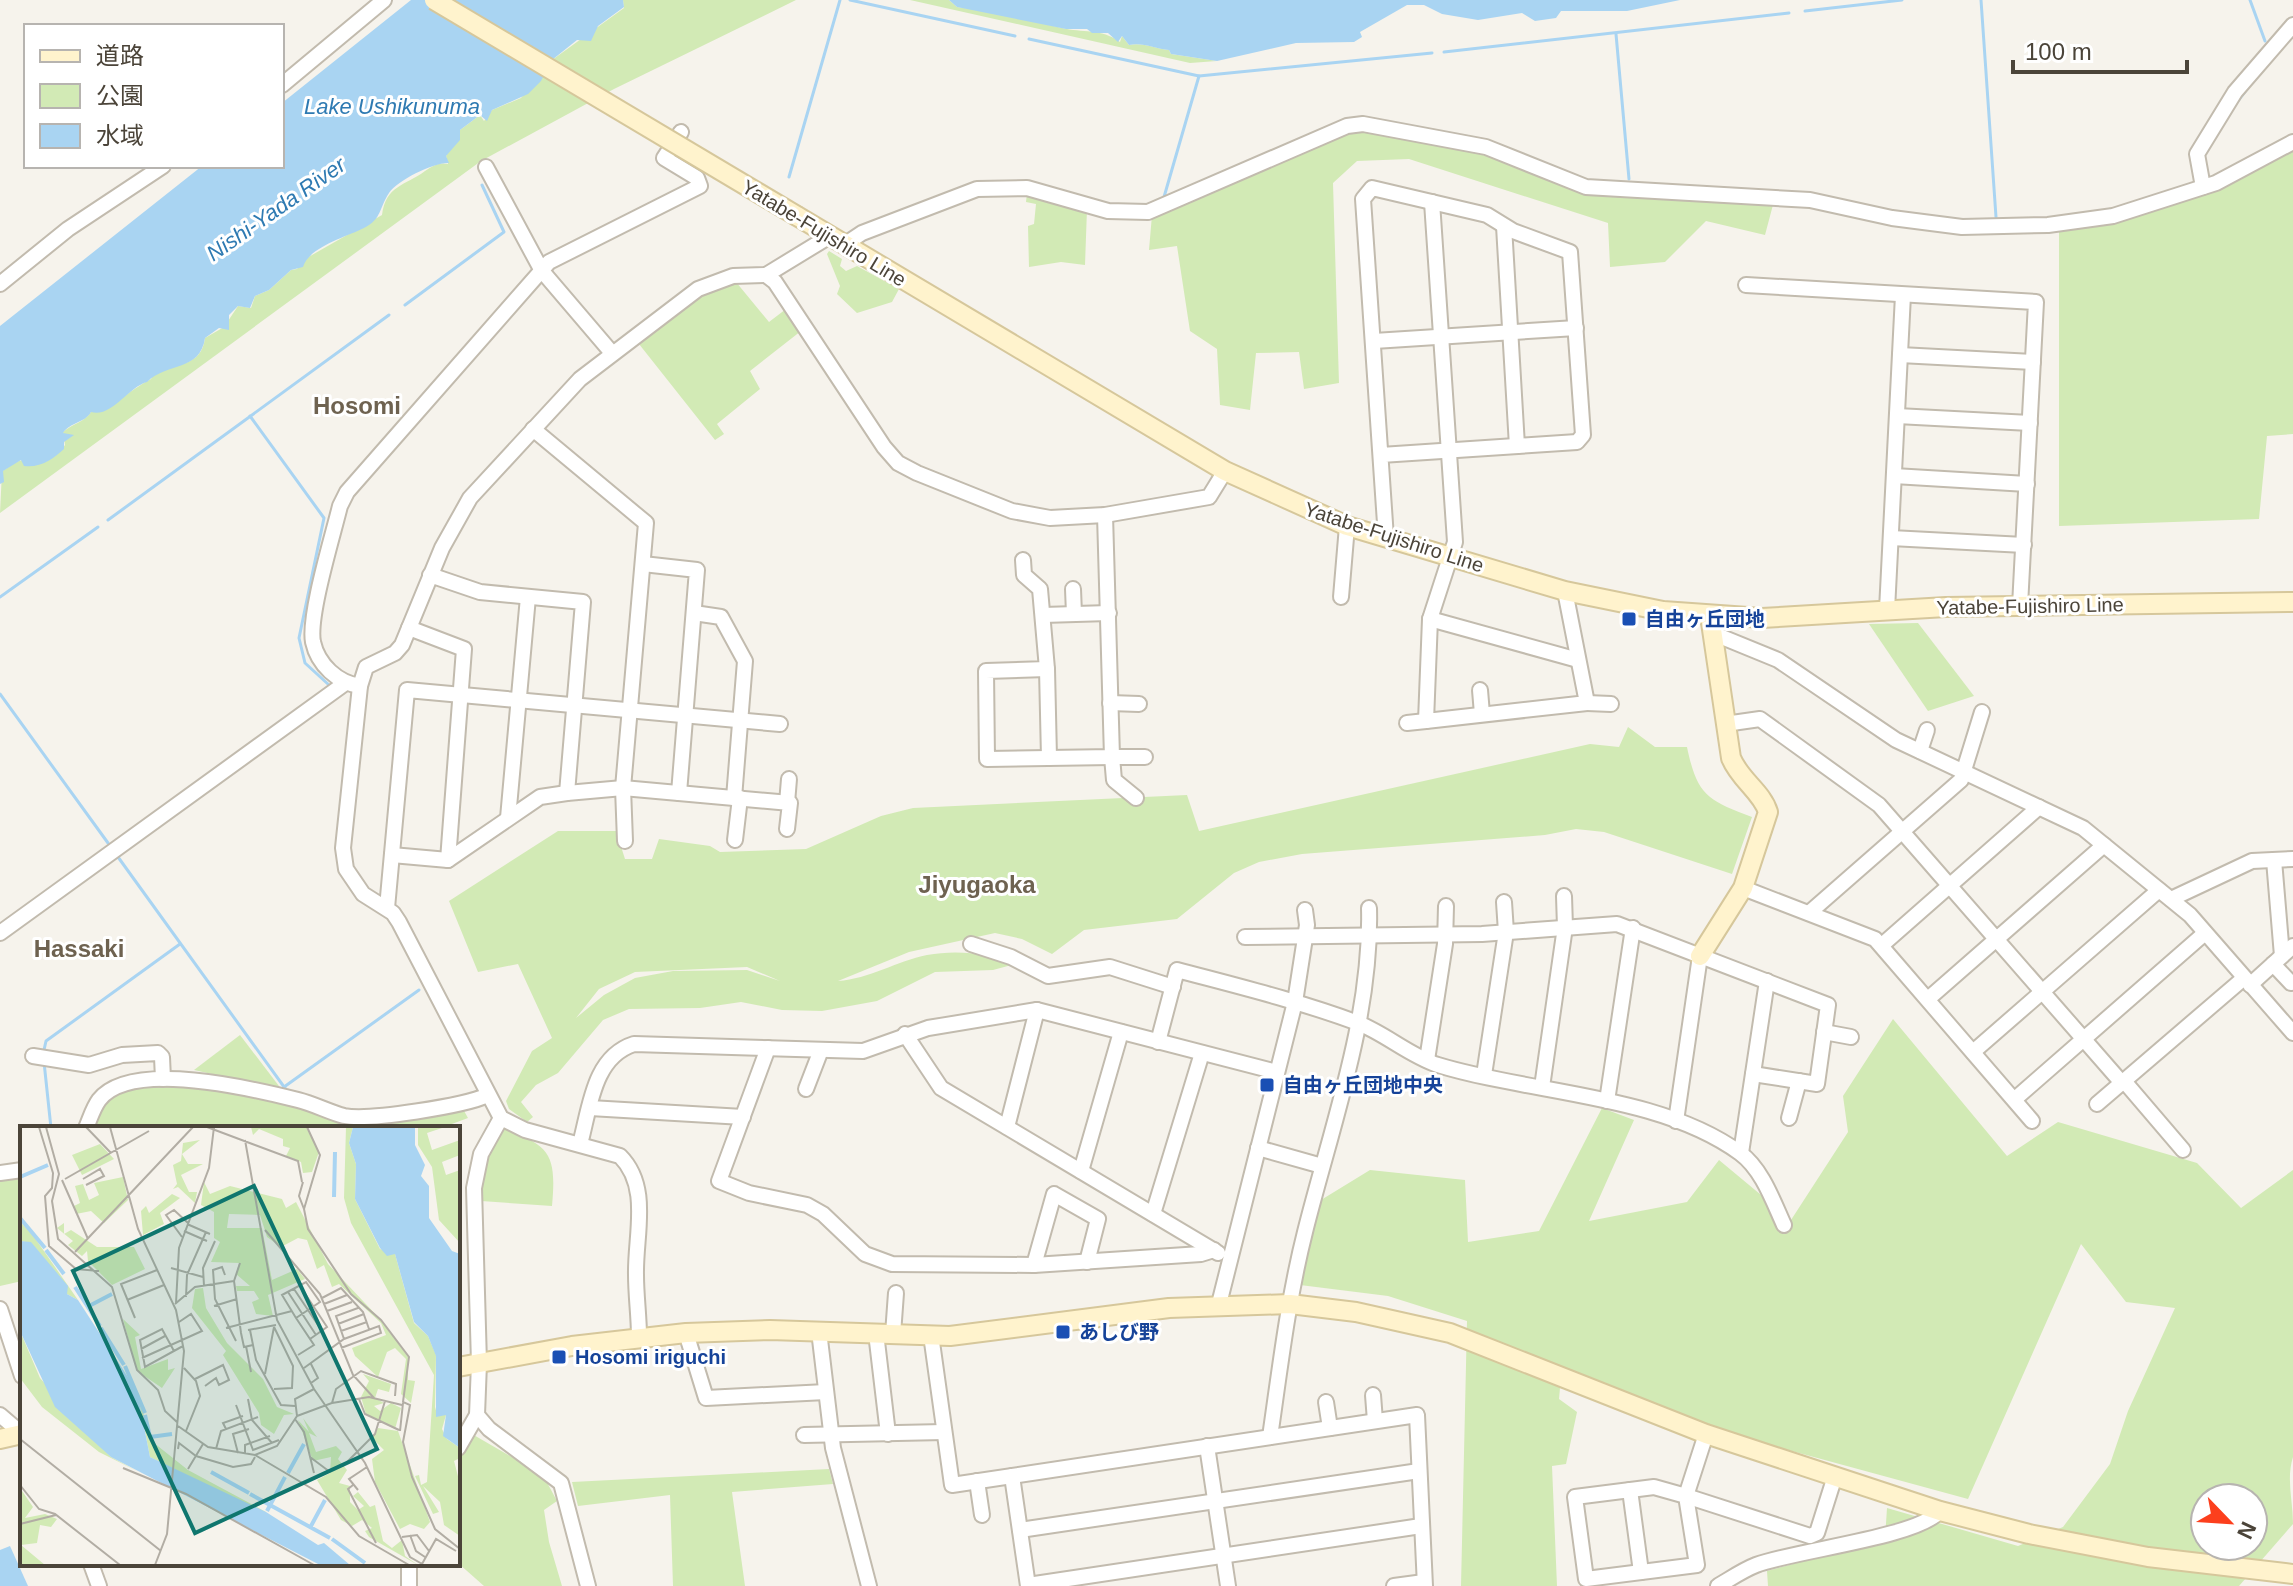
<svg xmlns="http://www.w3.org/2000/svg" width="2293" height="1586" font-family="Arial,'Noto Sans JP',sans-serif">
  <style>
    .green { fill: #d2eab5; fill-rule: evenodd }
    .water { fill: #a9d4f2 }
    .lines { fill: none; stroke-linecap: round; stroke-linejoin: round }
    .stream { stroke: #a9d4f2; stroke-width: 3 }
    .street-casing { stroke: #c2bbae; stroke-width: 18 }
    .secondary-casing { stroke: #d6c79b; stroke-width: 22 }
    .street { stroke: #fff; stroke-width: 14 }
    .secondary { stroke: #fff3cd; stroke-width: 18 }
    .secondary-bridge-casing { stroke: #d6c79b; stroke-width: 22; stroke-linecap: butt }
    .secondary-bridge { stroke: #fff3cd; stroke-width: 18 }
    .transit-dot { fill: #1a4fb4; stroke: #fff; stroke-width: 3 }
    .labels { text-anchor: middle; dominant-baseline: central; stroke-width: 6; stroke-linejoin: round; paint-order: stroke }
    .street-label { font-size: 20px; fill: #4b4439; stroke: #fff }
    .transit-label { font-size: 20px; font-weight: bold; fill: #164399; stroke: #fff; text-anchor: start }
    .water-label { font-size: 22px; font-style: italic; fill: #2e7ab2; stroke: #fff }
    .quarter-label { font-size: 24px; font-weight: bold; fill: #6e6250; stroke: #fff }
    .inset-river { fill: none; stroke: #a9d4f2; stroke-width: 4 }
    .inset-road { fill: none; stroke: #b2ada4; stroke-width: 2 }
    .view { fill: #0f766e; fill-opacity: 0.15; stroke: #0f766e; stroke-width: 4 }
    .inset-edge { fill: none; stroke: #4b4439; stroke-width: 4 }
  </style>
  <rect width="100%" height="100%" fill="#f6f3ec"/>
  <g class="green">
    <path d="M623,0h173l-182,89 -133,72 -481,352 2,-42c5,-2 12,-9 17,-10 15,-4 34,2 46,-16l-2,-13c9,-8 23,-11 28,-20 27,-7 37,-21 60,-33l3,-6c22,-11 47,-5 51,-35l19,-11 14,-21 13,2 4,-12 14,-6 22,-20 6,-1 8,-10 77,-44c4,-30 23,-29 43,-44 8,-5 13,-9 23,-7l-2,-8 14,-26 20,-15 4,6 8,-11 29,-12 31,-38 72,-52z"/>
    <path d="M910,0h39l8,7c36,4 70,13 105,21 20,5 39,0 58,14l2,-6 7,9c14,-3 27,4 40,5l2,4 46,7 -27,2z"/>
    <path d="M1359,128l128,24 95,39 41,6 151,4 -9,34 -59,-14 -41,41 -55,5 -2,-44 -199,-64 -52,2 -24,22 6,200 -35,6 -5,-37 -43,1 -6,57 -30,-5 -3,-56 -27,-18 -13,-85 -28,4 3,-35z"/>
    <path d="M2293,150v284l-26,2 -8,83 -200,7v-295l66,-11 60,-20z"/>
    <path d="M1027,193l60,16 -2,56 -24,-3 -32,5 -1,-41 6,-2 2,-20 -10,-2z"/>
    <path d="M829,251l13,8 -2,7 6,5 11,-5 42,23 -7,13 -35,11 -20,-19 3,-8 -13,-32z"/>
    <path d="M736,282l33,40 17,-13 15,22 -51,40 10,18 -43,35 7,10 -9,6 -76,-96 58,-50z"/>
    <path d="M1918,623l56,73 -46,15 -59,-87z"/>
    <path d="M1628,727l27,20h32c10,48 20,53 65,70l-20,57 -128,-42 -28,-3 -31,6 -243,19 -43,8 -25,11 -57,46 -93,11 -32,24 -30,-15 -27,-6 -86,19 -71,29c31,-2 59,-20 89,-26 31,-6 63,-1 92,8l-26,7 -58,2 -58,29 -55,10 -40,-1 -41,-8 -41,6 -71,1 -26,11 -45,53 -22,12 -15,17 12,15 -6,5 -18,-13 -3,-8 26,-50 20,-13 -34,-74 -40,8 -29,-71 109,-70h58l9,28h27l7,-20 51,7 10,6 86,-3 75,-33 32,-8 274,-13 12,36 391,-87 29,3zM747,967l33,14 -33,-11 -74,1 -38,7 -31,17 -28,23 23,-29 36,-17z"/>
    <path d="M1893,1019l114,137 51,-34 139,41 44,45 52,-38v287c-7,22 0,44 0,67l-54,62h-471l-1,-15 118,-32 2,-31 131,38 45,-19 47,-63 18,-53 47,-103 -49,-6 -45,-58 -113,255 -408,-111 -1,11 18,13 -11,52 -14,2 5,120h-96l6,-265 -79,-25 -88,-11 21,-85 49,-30 95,10 3,62 71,-11 63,-123 32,12 -45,101 98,-19 32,-42 72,60 57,-88 -5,-36zM2205,1498h48v48h-48z"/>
    <path d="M240,1035l42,55 -88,-20z"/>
    <path d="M134,1085l71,1 89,16 42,15 127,-8 5,9 -27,10h-352l12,-26z"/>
    <path d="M501,1127c48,19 56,25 51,79l-71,-5c-6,-28 8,-50 20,-74z"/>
    <path d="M22,1167v114l-22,5v-116z"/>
    <path d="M472,1434l71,41 14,26 -13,9 5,32 13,44h-78l-26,-23v-109z"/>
    <path d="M829,1469l4,15 -101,8 13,94h-72l-3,-91 -92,11 -6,-24z"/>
  </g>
  <g class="water">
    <path d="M411,0h212l1,7 -26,19 -7,15 -14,-1 -25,20 -11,21 -13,13 -36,16 -5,11 -7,-6 -20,15v10l-14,16 3,7c-15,-1 -51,17 -60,30 -10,15 -7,26 -25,35 -18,9 -55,19 -61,39l-12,3 -22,20 -14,6 -5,12 -12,-2 -9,9v15l-10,-2 -14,10c-5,34 -38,24 -58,44 -19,5 -35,36 -56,30 -6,11 -21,10 -28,21l11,2 -10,7v7c-11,10 -23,19 -40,17l-3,-6 -18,11 1,11 -4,2v-158l202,-160h80v-63z"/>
    <path d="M949,0h731l-53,11h-66l-5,7 -21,3 -13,-8 -44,7 -36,-6 -18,-9h-17l-47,27 2,5 -8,5 -58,1 -79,18 -46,-7 -2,-4c-14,-1 -26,-8 -40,-5l-7,-9 -4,6 -10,-9h-16l-5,-4h-21l-109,-22z"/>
    <path d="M10,1546l18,40h-28v-36z"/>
  </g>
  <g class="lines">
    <g class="stream">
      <path d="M850,0l165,36"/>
      <path d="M1981,0l15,217"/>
      <path d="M2250,0l15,41"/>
      <path d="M1805,11l97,-11"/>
      <path d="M1616,34l13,145"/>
      <path d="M1029,39l170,37 233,-23"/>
      <path d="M1444,52l345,-39"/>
      <path d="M2237,102l10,-13"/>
      <path d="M789,177l51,-177"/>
      <path d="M1164,197l35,-121"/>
      <path d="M405,305l99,-73 -22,-47"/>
      <path d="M250,416l74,102 -25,120 6,25 24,22"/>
      <path d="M108,520l281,-205"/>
      <path d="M0,597l98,-70"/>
      <path d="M0,694l108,149"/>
      <path d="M118,857l169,234"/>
      <path d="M44,1050l2,-9 134,-97"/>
      <path d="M44,1062l7,66"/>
      <path d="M284,1087l135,-97"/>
    </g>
    <g class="street-casing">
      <g id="street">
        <path d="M282,85l102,-85"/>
        <path d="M486,167l56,104 70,82"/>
        <path d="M2203,187l-6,-33 38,-62 58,-67"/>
        <path d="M1432,202l23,340 -25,77 -4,102 161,-18 -22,-112"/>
        <path d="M1504,226l13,220"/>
        <path d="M844,245l18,-12 115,-44 50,-1 81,23 40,1 199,-86 16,-2 123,23 100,40 224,13 82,18 70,9 86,-2 65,-9 103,-33 77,-41"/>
        <path d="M766,275l9,7 109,165 14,16 19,10 95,38 38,7 55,-3 104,-18 16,-26"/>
        <path d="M0,284l68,-55 95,-63"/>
        <path d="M1746,285l290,17 -16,304"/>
        <path d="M1374,341l202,-13"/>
        <path d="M1900,355l133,7"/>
        <path d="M1897,416l133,7"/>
        <path d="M533,429l113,94 -23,265 2,53"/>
        <path d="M1381,455l196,-13 6,-7 -13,-183 -57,-21 -26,-16 -115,-27 -9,11 23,339"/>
        <path d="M1894,476l133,8"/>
        <path d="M1891,538l133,7"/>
        <path d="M1023,560l1,15 16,14 7,80 -61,2 1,88 125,-2 -7,-242"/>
        <path d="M643,564l54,6 -18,223"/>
        <path d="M430,575l50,17 103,10 -16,191"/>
        <path d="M1073,589l1,25"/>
        <path d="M1341,597l6,-71"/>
        <path d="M1887,610l16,-315"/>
        <path d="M694,613l27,4 24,44 -11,137"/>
        <path d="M1043,615l66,-2"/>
        <path d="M1430,619l148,41"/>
        <path d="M409,628l55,21 -16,211"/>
        <path d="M1712,633l66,27 118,80 187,88 107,87 103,118"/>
        <path d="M1047,669l2,89"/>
        <path d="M360,686c-22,-3 -42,-21 -47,-44 -5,-26 20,-107 27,-136l7,-14 202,-230 151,-76 -3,-8 -33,-20 17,-26"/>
        <path d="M1480,690l2,24"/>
        <path d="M1110,703l29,1"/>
        <path d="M1587,703l24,1"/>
        <path d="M1407,723l19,-2"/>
        <path d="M1725,724l35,-5 119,86 243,278"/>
        <path d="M1920,751l7,-21"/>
        <path d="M1136,798l-22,-18 -2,-23h33"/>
        <path d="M787,803l2,-24"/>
        <path d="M508,818l20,-221"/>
        <path d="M735,840l5,-42"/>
        <path d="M392,855l56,5 92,-63 27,-4 56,-5 167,15 -3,26"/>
        <path d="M2274,860l8,96"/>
        <path d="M1743,888l132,51 157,182"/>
        <path d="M2171,899l81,-38 41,-2"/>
        <path d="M387,908l20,-218 373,34"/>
        <path d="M1809,913l152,-133 21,-68"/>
        <path d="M0,933l344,-249"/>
        <path d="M1245,937l237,-3 135,-10 211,81 -11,79 -64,-10"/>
        <path d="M971,944l40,13 37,19 62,-9 63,20"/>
        <path d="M1882,945l157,-138"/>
        <path d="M2273,964l18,19"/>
        <path d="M2250,985l43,-39"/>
        <path d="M1928,999l176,-154"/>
        <path d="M1824,1032l27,5"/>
        <path d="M905,1034l36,54 277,165"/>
        <path d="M1158,1042l19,-72c60,16 122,31 181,53 28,11 52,33 80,42 94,29 221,29 302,88 22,16 33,48 44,72"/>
        <path d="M768,1048l-49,133 30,12 58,12 16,9 42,40 27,10 142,1 167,-11 13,-4"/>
        <path d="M1973,1052l186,-162"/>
        <path d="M33,1056l56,9 33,-10 36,-2 4,4 1,22"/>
        <path d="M1427,1060l18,-116 1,-38"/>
        <path d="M1484,1075l22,-143 -2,-30"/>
        <path d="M2124,1081l59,69"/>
        <path d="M1542,1087l23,-160 -1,-31"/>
        <path d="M806,1089l15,-39"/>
        <path d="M2015,1099l190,-166"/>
        <path d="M1607,1101l26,-173"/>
        <path d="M2097,1104l147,-126"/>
        <path d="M590,1108l153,9"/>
        <path d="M501,1118l-20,36 -7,34 5,175 -2,52 12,14 72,54 27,103"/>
        <path d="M1789,1118l10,-37"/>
        <path d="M1676,1121l24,-165"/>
        <path d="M1007,1127l30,-117"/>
        <path d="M86,1128c4,-9 7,-20 13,-28 32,-41 155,-11 199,0 16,4 31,12 46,16 25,5 120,-10 144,-21"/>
        <path d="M580,1144c10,-36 13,-87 54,-100l229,7 65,-23 109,-18 240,62"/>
        <path d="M1258,1148l64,18"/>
        <path d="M1741,1153l26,-172"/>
        <path d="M1081,1171l40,-139"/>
        <path d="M0,1173l22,-3"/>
        <path d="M1153,1214l49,-161"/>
        <path d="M1034,1265l20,-71 44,25 -11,43"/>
        <path d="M1219,1304l76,-302 12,-77 -2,-15"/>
        <path d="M0,1309l22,67"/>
        <path d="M819,1331l14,117 36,138"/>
        <path d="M686,1333l20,65 120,-6"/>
        <path d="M876,1333l12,101"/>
        <path d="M893,1334l3,-41"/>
        <path d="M931,1335l21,150 465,-70 8,171"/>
        <path d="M639,1337c0,-21 -3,-41 -3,-62 -1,-40 15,-88 -16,-119l-95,-26 -24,-12 -102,-196 -6,-9 -30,-19 -17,-25 -3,-21 17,-162 6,-19 29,-14 7,-8 40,-97 28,-50 110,-119 118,-90 35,-13 33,-1 64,-39"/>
        <path d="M1373,1395l2,26"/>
        <path d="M1326,1402l4,26"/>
        <path d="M0,1415l14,12 2,9"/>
        <path d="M1706,1434l-20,62 124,40 7,-3 18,-57"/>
        <path d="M804,1435l140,-3"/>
        <path d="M1270,1437c10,-69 18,-138 35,-205 26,-104 67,-215 64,-324"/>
        <path d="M1207,1446l21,140"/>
        <path d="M458,1448l19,-33"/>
        <path d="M1012,1476l16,110"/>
        <path d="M977,1481l5,34"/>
        <path d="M1654,1487l32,9 11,69 -111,14 -11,-82z"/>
        <path d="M1630,1490l11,82"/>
        <path d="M1020,1530l399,-59"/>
        <path d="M91,1564l8,22"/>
        <path d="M409,1564v22"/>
        <path d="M1028,1585l393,-59"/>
        <path d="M1394,1586l30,-4"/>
        <path d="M1718,1586c12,-7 25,-16 38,-21 41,-15 162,-28 184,-54"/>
      </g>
    </g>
    <g class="secondary-casing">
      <g id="secondary">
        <path d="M797,216l428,255 122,55 218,65 98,20 99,7 184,-11 347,-5"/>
        <path d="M1700,956l43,-68 25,-76c-6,-20 -28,-32 -37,-54l-21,-142"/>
        <path d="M458,1367l114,-21 114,-13 84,-3 180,6 219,-28 121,-4 66,8 94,21 256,101 234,77 89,23 119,23 145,17"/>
        <path d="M0,1439l22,-5"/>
      </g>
    </g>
    <use href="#street" class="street"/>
    <use href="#secondary" class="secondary"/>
    <g class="secondary-bridge-casing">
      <path id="secondary-bridge" d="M434,0l363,216"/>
    </g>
    <use href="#secondary-bridge" class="secondary-bridge"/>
  </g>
  <g class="transit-dot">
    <rect x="1621" y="611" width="16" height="16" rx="4"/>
    <rect x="1259" y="1077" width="16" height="16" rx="4"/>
    <rect x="1055" y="1324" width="16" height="16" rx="4"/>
    <rect x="551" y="1349" width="16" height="16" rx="4"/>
  </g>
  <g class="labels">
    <g class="street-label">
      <text transform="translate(824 233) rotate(31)">Yatabe-Fujishiro Line</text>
      <text transform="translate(1394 537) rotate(18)">Yatabe-Fujishiro Line</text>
      <text transform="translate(2030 606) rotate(-1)">Yatabe-Fujishiro Line</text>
    </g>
    <g class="transit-label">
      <text x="1645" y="619">自由ヶ丘団地</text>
      <text x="1283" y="1085">自由ヶ丘団地中央</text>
      <text x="1079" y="1332">あしび野</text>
      <text x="575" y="1357">Hosomi iriguchi</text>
    </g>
    <g class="water-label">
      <text x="392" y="106">Lake Ushikunuma</text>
      <text transform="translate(276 209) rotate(-35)">Nishi-Yada River</text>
    </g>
    <g class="quarter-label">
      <text x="357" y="405">Hosomi</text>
      <text x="977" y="884">Jiyugaoka</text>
      <text x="79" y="948">Hassaki</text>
    </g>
  </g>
  <g transform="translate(20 1126)">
    <rect width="440" height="440" fill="#f6f3ec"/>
    <path d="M231,1h55l13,25 -7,20 -9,1 -2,-11 -15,-6 4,-8 -7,-2v-7l-24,-10 -6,6zM326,1h7l-4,16 7,21 -1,35 25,50 15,5 19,69 14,13 8,19 -1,52 2,7 9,1 -4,14 5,10 13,9v10l-6,3 6,23v52l-16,-11 -4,-23 -17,-16 16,26 -6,2 -18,-38 4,-1 2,10 6,-3 7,-107 -83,-152 -7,-25zM398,1h27l-18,6 5,17 28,-10v15l-18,7 4,13 14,-5v73l-21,-23 -7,-53 -14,-22zM180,14l-18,14 6,10h15l-22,11 8,17h8l-2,11 -17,-16 -5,2 4,-5 -4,-19 8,-4 2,-18zM80,18l14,15 -32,16 -10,-20zM103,51l5,23 -24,23 -13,-12 -15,3 -2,-8 6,-3 -5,-17 8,-2 6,16 10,-5 -5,-12zM184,56l6,12 20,-8 52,13 4,9 10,-6 32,62 52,55 28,38v23l7,1 -4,22 -10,-9 5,-35 -11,-11 -8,4 -9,25 -23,-21 -3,-8 34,-13 -5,-12 -42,-39 -7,3 -8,-22 -7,4 -10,-29 -9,-2 -17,9 -14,-10 -7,-22 -31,-1 -2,14h35l10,52 25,-11 8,10 -37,16 5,21 -17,-2 -4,-12 7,-3 -5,-8h-17l-1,-5h14l-14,-12 3,-11 -28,-1 9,-20 -6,-4v-26l-13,-7zM152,68l8,4 -20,15 4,11 -21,11 -2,-24 5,-5 3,7zM0,96l10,9 48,69 -11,-6 -36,-51 -11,-2zM44,97v11l7,-4 26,17h37l11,22 -33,16 -24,-24 -1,-10 -5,5 -14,-11 5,-4 -16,-13zM183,162l3,20 21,35 36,36 14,28 17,7 -10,1 -10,19 -13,-9 -2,-12 -36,-58 3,-4 -34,-43 3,-19zM103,193l17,16 -5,2 6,32 27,-10v11l7,-2 -13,20 -25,-17zM0,205l20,47 71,79 26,14 -38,-19 -57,-45 -22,-29zM343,248l28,10 -2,8 -11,-3 -3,9 9,5 -10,3 6,5 11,-8 10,5 -6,21 -29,-15 -5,-17 8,-16zM117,265l2,3 10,45 39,31 78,42 -2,2 -114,-57zM283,292l14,19 -8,-4 7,19 20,-6 6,6 -4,7 9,11 -8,13 11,3v16l8,8 6,-4 -11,-10 5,-4 12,15 5,-2 8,36 9,7 10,-8 3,16 13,9 -49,-28 -4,-6 7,-3 -10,-8 -10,6 -11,-6 -24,-40 13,-7 1,-16 -18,4 -15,-41 11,12zM358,302l20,3 32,91 -6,7 -14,-5 -10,5 -25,-47 -3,-23 12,-9 -12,-12zM0,362l13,19 -8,11 20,-4 12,5 -6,8 -11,-2 -3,18 -16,2 24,20h-25z" fill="#d2eab5"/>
    <path d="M333,1h62v18l10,20 -4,11 8,10v32l23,33 8,3v194l-17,-12 3,-21 -10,2v-61l-8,-20 -14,-14 -19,-68 -8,2 -7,-8 -25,-49 1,-35 -7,-21zM0,115l11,1 37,44 -1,8 11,6 59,91 13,66 116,55 52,33 6,-2 26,22h-30l-209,-108 -56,-50 -35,-76z" fill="#a9d4f2"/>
    <path class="inset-river" d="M0,51l28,-12M314,71l1,-45M0,92l25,30M26,124l18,24M55,161l25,39M69,180l23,-12M81,202l23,37M105,240l20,47M125,289l5,22 22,-3M191,346l38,21M268,347l16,-29M230,368l40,22M247,385l18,-34M270,390l40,22M291,400l14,-26M312,413l33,24"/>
    <path class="inset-road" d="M19,1l14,46 -1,15 -7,8 4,50 27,23 23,2M26,1l13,47 -7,27 6,38 54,48 25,83 21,20 7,21 13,12M66,1l25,26M90,1l28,102 38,81 8,41 -17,183 -12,31M187,1l91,34 4,21M287,1l13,28 -16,54 4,20 43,65 30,26 28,37 -6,45 7,3 -7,37 9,35 23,52 25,20M225,14l32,180 37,69 51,74 45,94 14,8M45,53l84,-48M63,53l17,-10 4,7 -18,9M42,54l26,59M283,56l-4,14 5,13M167,98l23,10M245,104l55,64 33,81 21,23M164,105l23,10M162,111l-16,-22 8,-5 14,13M55,126l118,-125M220,137l-6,18 7,52 3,14 9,-2M151,142l32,9M205,149l-3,-8 -9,3 2,29 21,42M184,160l-1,-18 12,-27M280,160l27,41 -17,12M274,163l28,42M268,166l28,43M166,171l1,-22 19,-43M302,172l19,-10 22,24 6,17M107,174l37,-15M156,177l3,-55 30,-80 5,-41M155,178l20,-17 39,-6M304,178l23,-9M194,180l23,-7M307,185l25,-9M115,192l-14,-34 36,-14M276,192l24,-16 -14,-20 -24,13 14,23 18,27 -16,10M318,198l26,-10M254,201l19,39 -1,22 -18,1M206,202l66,-17M228,204l28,-5M230,204l6,30 25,45 14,1M321,205l26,-9M324,213l-8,-23 22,-8M226,220l5,26M121,223l24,-13M154,225l-12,-22 -22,11 5,27 38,-21M122,232l60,-27 -11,-17 -12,8M291,238l7,14 -7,5M164,242l12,13 4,15 -14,35M284,242l40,-29 35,-13 2,7 -40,15M245,248l9,-47M175,253l28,-14 6,15 -10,5 -3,-7 -11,8M228,273l4,21 20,23M339,273l6,15 34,16M312,277l37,-6 33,8M216,279l17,45 26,-10M277,290l35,-13 4,-14 25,-18 35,13 -1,12M275,293l9,13 10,41M158,300l30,21 47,8 22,-9 20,-30 -2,-17 19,-10M206,303l-3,-6 20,-7M380,305l3,-28M0,313l141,112M158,323l1,-6 17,13 37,11 18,-3 4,-7M196,323l5,-18 37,-14M218,327l-5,-19 16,-5M225,327v-8l25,-9M235,329l71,42 33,39 50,29M290,331l20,15M323,340l32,-32 10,-33M103,342l63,26 128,71M168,343l15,-25M0,359l19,24 16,5 65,51M333,359l-5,4 28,54M338,364l-9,-11 18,-12M0,398l36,-9M390,409l6,16 9,6M382,411l15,-2 12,16M402,438l14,-25 20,12"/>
    <path class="view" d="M234,60l123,263 -182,84 -122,-262z"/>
    <rect width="440" height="440" class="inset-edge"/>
  </g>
  <rect x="24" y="24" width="260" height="144" fill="#ffffff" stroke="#b7b4b0" stroke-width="2"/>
  <rect x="40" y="50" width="40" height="12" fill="#fff3cd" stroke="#b7b4b0" stroke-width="2"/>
  <text x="96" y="64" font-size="24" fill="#4b4439">道路</text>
  <rect x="40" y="84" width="40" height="24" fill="#d2eab5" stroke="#b7b4b0" stroke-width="2"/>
  <text x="96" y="104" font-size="24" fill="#4b4439">公園</text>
  <rect x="40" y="124" width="40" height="24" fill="#a9d4f2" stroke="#b7b4b0" stroke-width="2"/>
  <text x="96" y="144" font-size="24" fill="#4b4439">水域</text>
  <g transform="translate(2229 1522) rotate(115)"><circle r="38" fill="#ffffff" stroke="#b7b4b0" stroke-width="2"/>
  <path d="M0-6L14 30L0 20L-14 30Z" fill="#fc3f1d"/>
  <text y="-12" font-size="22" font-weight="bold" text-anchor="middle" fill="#4b4439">N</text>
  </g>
  <path d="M2013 60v12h174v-12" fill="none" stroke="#4b4439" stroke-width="4"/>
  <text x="2025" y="60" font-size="24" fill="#4b4439" stroke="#ffffff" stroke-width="6" paint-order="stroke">100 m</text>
</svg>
